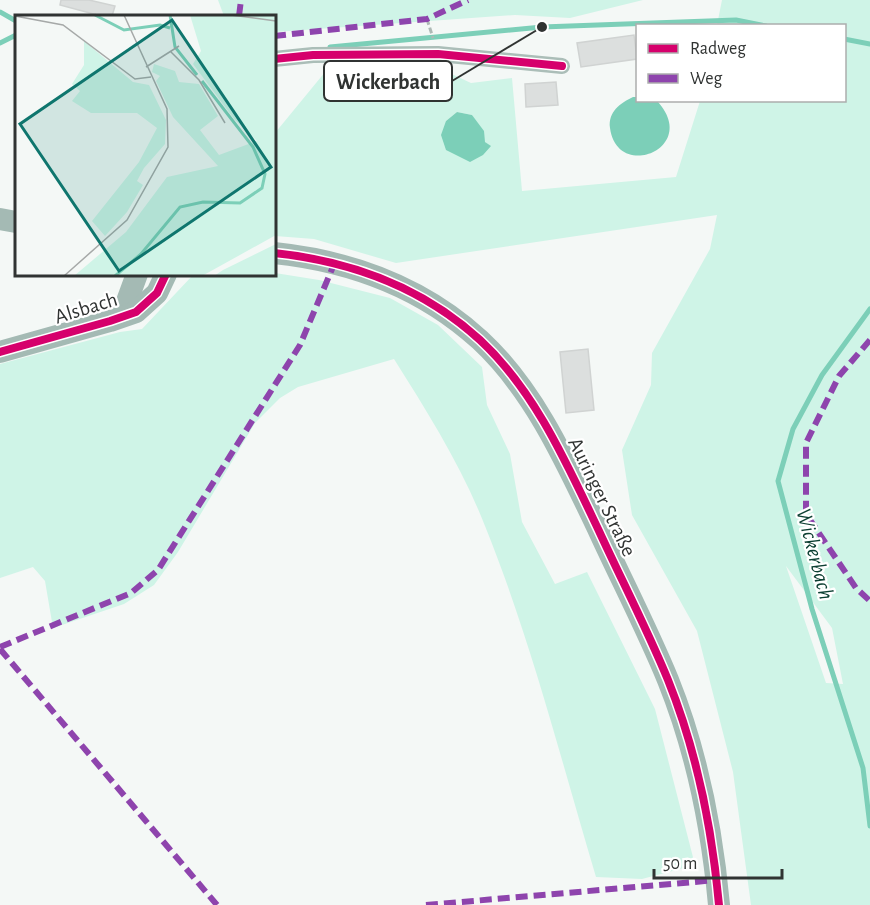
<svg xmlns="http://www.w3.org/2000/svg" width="870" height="905" font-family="'Alegreya Sans',sans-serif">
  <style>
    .green { fill: #cff4e7; fill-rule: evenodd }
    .water { fill: #7ccfb8 }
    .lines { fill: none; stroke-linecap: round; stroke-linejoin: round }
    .stream { stroke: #7ccfb8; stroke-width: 5 }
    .building { fill: #dcdfde; stroke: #d0d3d2; stroke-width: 1.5 }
    .path { stroke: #adb9b5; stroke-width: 3; stroke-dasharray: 6 3; stroke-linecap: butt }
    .street { stroke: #abbeb8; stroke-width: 16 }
    .secondary { stroke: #a4bab4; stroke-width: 22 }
    .quiet { stroke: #8e44ad; stroke-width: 6; stroke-dasharray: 12 6; stroke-linecap: butt }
    .cycleway-casing { stroke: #fff; stroke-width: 11 }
    .cycleway { stroke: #d6006c; stroke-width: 8 }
    .labels { text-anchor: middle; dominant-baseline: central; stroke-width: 4.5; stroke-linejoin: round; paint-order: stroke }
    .street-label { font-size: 21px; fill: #303332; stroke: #fff }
    .water-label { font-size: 22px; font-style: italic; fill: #0d4033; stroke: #fff }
    .inset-river { fill: none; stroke: #7ccfb8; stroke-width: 3 }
    .inset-road { fill: none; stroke: #a6a9a8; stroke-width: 1.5 }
    .view { fill: #0f766e; fill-opacity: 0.15; stroke: #0f766e; stroke-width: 3 }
    .inset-edge { fill: none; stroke: #303332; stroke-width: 3 }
    .leader { fill: none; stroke: #303332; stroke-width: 2 }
    .callout-dot { fill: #303332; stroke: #fff; stroke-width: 2 }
    .callout { fill: #fff; stroke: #303332; stroke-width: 2 }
    .callout-label { font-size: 22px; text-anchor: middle; font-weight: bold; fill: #303332 }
  </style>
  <rect width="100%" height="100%" fill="#f4f8f6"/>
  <g class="green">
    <path d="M218,0h425l-73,18 -55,-3 -240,17 -1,-16h-50z"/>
    <path d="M722,0h148v905h-119l-18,-133 -36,-141 -65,-116 -10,-65 29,-65 1,-32 58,-104 7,-34 -321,48 -82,-24 -39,-3v-103l55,-67 98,-3 43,20 41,-5 10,113 154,-14 24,-76 144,-1v-74l-127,-1zM457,112l15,3 13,27 5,4 -44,-25zM786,566l46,62 11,56 -17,-1z"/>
    <path d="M275,273l44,7 71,18 48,27 44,42 5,38 23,49 12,68 33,62 32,-12 68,137 40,156 -53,14 -46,-2c-35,-117 -65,-237 -111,-351 -23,-59 -57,-113 -91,-167l-96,28 -18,11 -25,25 -77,129 -24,33 -30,19 -71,24 -8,-47 -12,-14 -33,11v-214l120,-32 22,-3 51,-54 81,-1z"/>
  </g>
  <g class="water">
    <path d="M633,97h4l1,3 19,1c44,47 -40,81 -47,27 -2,-16 10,-25 23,-31z"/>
    <path d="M457,112l15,3 12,16 1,11 6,4 -8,9 -13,7 -24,-12 -5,-15 5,-14z"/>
  </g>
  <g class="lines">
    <g class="stream">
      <path d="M0,12l16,9"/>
      <path d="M844,39l26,5"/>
      <path d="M0,43l16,-8"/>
      <path d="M330,47l212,-20 194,-7 30,6"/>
      <path d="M870,309l-48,66 -29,54 -15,52 34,128 51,159 7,58"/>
    </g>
  </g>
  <g class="building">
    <path d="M61,0h28l26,6 -3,10h-11l-41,-11z"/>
    <path d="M634,35l3,24 -56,8 -4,-24z"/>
    <path d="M556,82l2,23 -32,2 -1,-23z"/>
    <path d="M588,349l6,61 -28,3 -6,-61z"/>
  </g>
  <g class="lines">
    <path class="path" d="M427,19l6,19"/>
    <path class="street" d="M274,59l39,-4 125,-1 124,12"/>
    <g class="secondary">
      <path d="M0,219l16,3"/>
      <path d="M274,253c77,8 148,34 206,87 55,51 87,124 119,191 23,50 48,98 69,149 29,72 44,148 51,225"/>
      <path d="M111,320l15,-16 11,-30"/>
      <path d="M0,352l110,-31 26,-9 21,-19 9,-19"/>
    </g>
    <g class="quiet">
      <path d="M239,16l2,-16"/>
      <path d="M274,36l153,-17 41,-19"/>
      <path d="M870,340l-31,36 -33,67v71l50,74 14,13"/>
      <path d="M0,647l131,-54 27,-23 142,-225 35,-83"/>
      <path d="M0,649l217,256"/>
      <path d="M426,905l291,-25"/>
    </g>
    <g class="cycleway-casing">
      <g id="cycleway">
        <path d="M274,59l39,-4 125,-1 124,12"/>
        <path d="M274,253c77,8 148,34 206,87 55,51 87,124 119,191 23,50 48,98 69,149 29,72 44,148 51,225"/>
        <path d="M0,352l110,-31 26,-9 21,-19 9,-19"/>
      </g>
    </g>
    <use href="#cycleway" class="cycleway"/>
  </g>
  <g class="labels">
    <g class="street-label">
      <text transform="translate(86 308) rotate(-17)">Alsbach</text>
      <text transform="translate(602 497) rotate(64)">Auringer Straße</text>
    </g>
    <g class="water-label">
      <text transform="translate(815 554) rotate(75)">Wickerbach</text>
    </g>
  </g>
  <g transform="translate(15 15)">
    <rect width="261" height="261" fill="#f4f8f6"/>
    <path d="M175,0h86v220l-74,41h-128l52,-44 41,-55 51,-11 -45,-49 -17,-36 4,-5 -8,-4 2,-8 21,7 4,11 20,2 19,32 -18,14 19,25 38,-14 -23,-22 -41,-55 8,-13zM69,26l49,41 16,3 17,35 -1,24 -21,24 -7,13 6,4 -16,27 -22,24 -13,-15 47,-59 18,-34 -20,-15h-46l-19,-12 8,-10 -8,-7 12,-19zM261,229v32h-62l9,-6z" fill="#cff4e7"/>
    <path class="inset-river" d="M80,0l29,15 36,-5 10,3M155,0l5,32 22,28M100,261l26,-22 39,-47 23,-5 37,1 22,-15 3,-14 -12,-27 -51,-66"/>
    <path class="inset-road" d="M216,0l45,6M0,1l48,9 72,54 16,-2M156,37l28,28 26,43M131,52l33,-21M49,261l63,-56 41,-73 -1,-38 -43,-94"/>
    <path class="view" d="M157,5l99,147 -152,104 -99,-147z"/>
    <rect width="261" height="261" class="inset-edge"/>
  </g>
  <path class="leader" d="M542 27L452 81"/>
  <circle class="callout-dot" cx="542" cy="27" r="6"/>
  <rect class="callout" x="324" y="61" width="128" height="40" rx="6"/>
  <g class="callout-label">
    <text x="388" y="89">Wickerbach</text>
  </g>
  <rect x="636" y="24" width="210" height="78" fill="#ffffff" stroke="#acadad" stroke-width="1.5"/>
  <rect x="648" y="44" width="30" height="9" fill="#d6006c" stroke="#acadad" stroke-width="1.5"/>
  <text x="690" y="54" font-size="18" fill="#303332">Radweg</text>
  <rect x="648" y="74" width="30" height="9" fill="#8e44ad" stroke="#acadad" stroke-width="1.5"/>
  <text x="690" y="84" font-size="18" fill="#303332">Weg</text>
  <path d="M654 869v9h128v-9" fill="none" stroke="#303332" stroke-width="3"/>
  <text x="663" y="869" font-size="18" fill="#303332" stroke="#ffffff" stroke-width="4.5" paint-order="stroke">50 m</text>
</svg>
